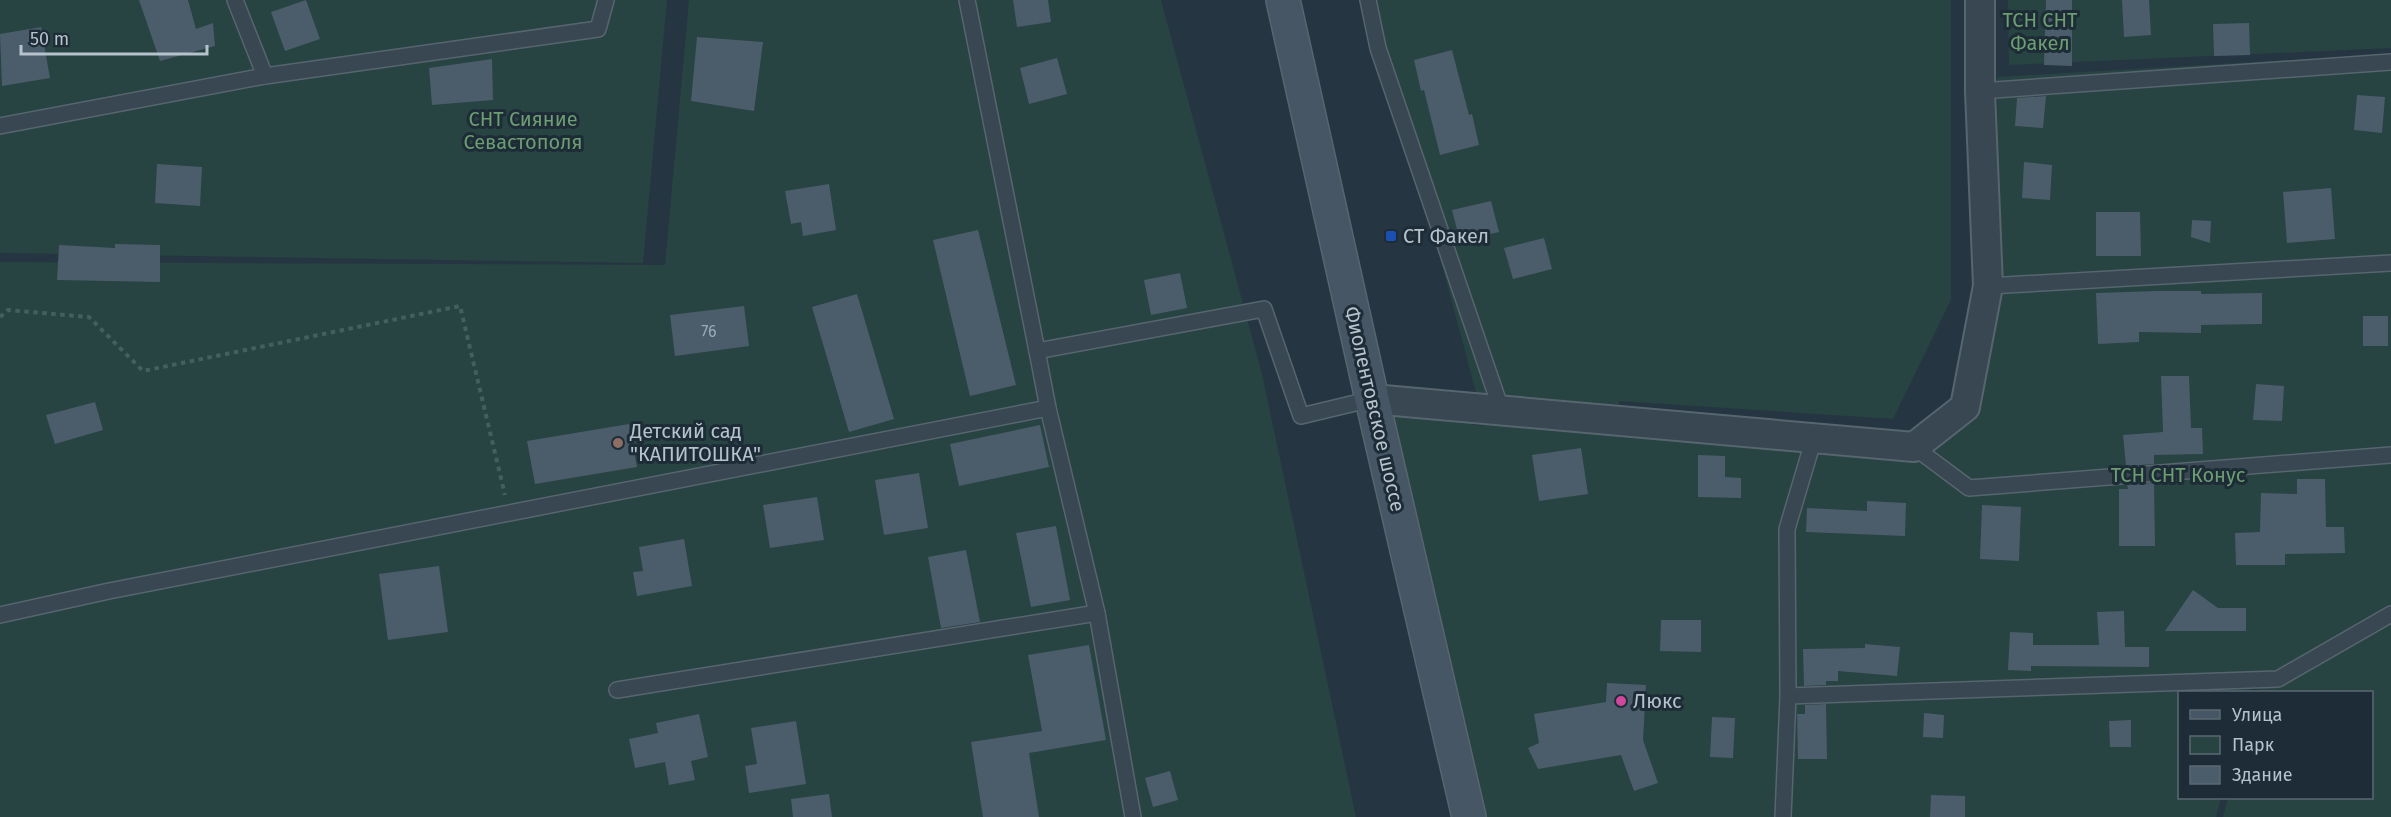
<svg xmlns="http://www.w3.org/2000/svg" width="2391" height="817" font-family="'Fira Sans',sans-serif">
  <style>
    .green { fill: #274342 }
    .building { fill: #4b5d6b }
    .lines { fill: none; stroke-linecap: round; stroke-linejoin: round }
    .service-casing { stroke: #57656f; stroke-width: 18 }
    .minor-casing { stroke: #57656f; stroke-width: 32 }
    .secondary-casing { stroke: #57656f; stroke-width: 36 }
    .path { stroke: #455f5e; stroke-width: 4; stroke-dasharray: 4.5 4.5; stroke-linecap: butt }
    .service { stroke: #394752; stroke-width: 15 }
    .minor { stroke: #394752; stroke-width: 28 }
    .secondary { stroke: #475665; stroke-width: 33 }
    .transit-dot { fill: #1a4fb4; stroke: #1e2c37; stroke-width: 2 }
    .education-dot { fill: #8d6e63; stroke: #1e2c37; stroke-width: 2 }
    .hotel-dot { fill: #d1479c; stroke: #1e2c37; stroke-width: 2 }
    .labels { text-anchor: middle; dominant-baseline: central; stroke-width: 6; stroke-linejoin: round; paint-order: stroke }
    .number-label { font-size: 16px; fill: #9ba9b4 }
    .park-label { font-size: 20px; fill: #6c9e71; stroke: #1e2c37 }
    .poi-label { font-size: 20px; fill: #b6c2cc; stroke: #1e2c37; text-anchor: start }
    .street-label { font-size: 20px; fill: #b6c2cc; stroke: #1e2c37 }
  </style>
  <rect width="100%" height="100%" fill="#253642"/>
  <g class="green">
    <path d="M0,0h667l-24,263 -643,-10z"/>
    <path d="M689,0h472l101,374 94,443h-1356v-555l665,3z"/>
    <path d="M1375,0h576v300l-58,119 -274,-18 1,12 292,42 63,-46 23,-132 -1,-200 394,-23v561l-145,77h-66v106h41l-5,19h-734l-94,-406 61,10h23l1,4 12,1 -101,-378z"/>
    <path d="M2008,0h383v48l-382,17z"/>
    <path d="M2391,624v193h-168l5,-19h144v-106h-119z"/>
  </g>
  <g class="building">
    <path d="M139,0h49l8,29 17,-6 2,23 -55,15z"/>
    <path d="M306,0l14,39 -35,12 -14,-39z"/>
    <path d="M1013,0h35l3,22 -34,5z"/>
    <path d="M2046,0h26v66l-28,-1z"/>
    <path d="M2122,0h27l2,35 -27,2z"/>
    <path d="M2249,23l1,32 -36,1 -1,-32z"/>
    <path d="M41,27l9,51 -48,8 -2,-52z"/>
    <path d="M697,37l66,5 -9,69 -63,-10z"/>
    <path d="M1452,50l17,65 3,-1 7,31 -39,10 -16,-65 -3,1 -7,-31z"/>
    <path d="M1057,58l10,36 -38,10 -9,-36z"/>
    <path d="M492,59l1,41 -61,5 -3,-37z"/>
    <path d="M2357,95l28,2 -3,36 -28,-3z"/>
    <path d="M2046,96l-3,32 -28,-2 2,-28z"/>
    <path d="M2024,162l28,3 -2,35 -28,-2z"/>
    <path d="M157,164l45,3 -2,39 -45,-3z"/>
    <path d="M829,184l7,46 -33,6 -2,-14 -10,2 -6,-33z"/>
    <path d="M2331,188l4,51 -48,4 -4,-51z"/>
    <path d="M1491,201l8,31 -39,9 -8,-31z"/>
    <path d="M2096,212h44l1,44h-45z"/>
    <path d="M2192,220l19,1 -1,22 -19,-6z"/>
    <path d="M978,230l38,155 -46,11 -37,-156z"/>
    <path d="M1544,238l8,31 -39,10 -9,-31z"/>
    <path d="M115,244l45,1v37l-103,-2 2,-35 56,3z"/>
    <path d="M1180,273l7,35 -36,7 -7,-35z"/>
    <path d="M2157,291h44v3l61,-1v31l-61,1v8l-62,-1v10l-41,2 -2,-51z"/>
    <path d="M857,294l37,125 -45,13 -37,-125z"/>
    <path d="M744,306l5,40 -74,10 -5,-41z"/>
    <rect x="2363" y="316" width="25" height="30"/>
    <path d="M2161,376h28l2,52h11l1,26 -49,1v9l-28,2 -3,-31 40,-3z"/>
    <path d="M2256,384l28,2 -2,35 -29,-1z"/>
    <path d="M95,402l8,28 -48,14 -9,-29z"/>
    <path d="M629,424l8,43 -102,17 -8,-43z"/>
    <path d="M1040,425l9,42 -90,19 -9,-42z"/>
    <path d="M1581,448l7,46 -49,7 -7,-46z"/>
    <path d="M1698,455l27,1v21l16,1v20l-43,-1z"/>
    <path d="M919,473l9,55 -44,7 -9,-55z"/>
    <path d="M2297,479h28l1,48h18l1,26 -60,1v11h-49l-1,-32 25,-1 1,-39 36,1z"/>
    <path d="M2154,483l1,63h-36v-57h9l-1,-4z"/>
    <path d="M817,497l7,43 -54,8 -7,-43z"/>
    <path d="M1867,501l39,2 -1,33 -99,-4 1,-24 60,3z"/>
    <path d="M1982,505l39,2 -2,54 -39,-2z"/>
    <path d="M1056,526l14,74 -39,7 -15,-74z"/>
    <path d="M684,539l8,47 -55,10 -4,-24 10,-1 -4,-24z"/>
    <path d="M966,550l14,72 -39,6 -13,-71z"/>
    <path d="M439,566l9,66 -60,8 -9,-66z"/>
    <path d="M2193,590l25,18h28v23h-81z"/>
    <path d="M2124,611l1,36h24v20l-118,-1v5l-23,-1 2,-38 23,1v12h66l-2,-33z"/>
    <path d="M1661,620h40v32l-41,-1z"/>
    <path d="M1865,644l35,3 -3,29 -59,-5v10h-12v4l-22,1 -1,-37 62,-1z"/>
    <path d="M1089,645l17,95 -77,13 10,64h-56l-12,-75 71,-11 -14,-76z"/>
    <path d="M1607,683l39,2 -3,55 15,43 -24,8 -13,-36 -83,14 -10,-21 11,-5 -5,-29 72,-12z"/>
    <path d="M1826,704l1,55h-29l-1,-45h8v-9z"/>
    <path d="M1924,713l20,2 -1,23 -20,-1z"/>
    <path d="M699,714l9,43 -17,4 4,19 -26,5 -4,-23 -30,6 -6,-29 29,-6 -2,-10z"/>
    <path d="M1712,717l23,1 -2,40 -23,-1z"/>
    <path d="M2131,720v27h-21l-1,-26z"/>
    <path d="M796,721l10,63 -57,9 -4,-27 12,-2 -6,-36z"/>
    <path d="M1170,771l8,29 -25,7 -8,-29z"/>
    <path d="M829,794l3,23h-39l-2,-18z"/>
    <path d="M1931,795l34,1v21h-35z"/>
  </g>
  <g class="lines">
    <g class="service-casing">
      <g id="service">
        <path d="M235,0l30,76 333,-47 8,-29"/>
        <path d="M967,0l70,351"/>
        <path d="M1368,0l10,48 123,361"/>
        <path d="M1980,91l411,-29"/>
        <path d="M0,126l265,-50"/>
        <path d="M1988,286l403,-23"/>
        <path d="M1914,447l55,41 422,-33"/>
        <path d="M1097,613l36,204"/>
        <path d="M0,615l109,-24 939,-183 -11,-57 227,-42 37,107 71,-17"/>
        <path d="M617,690l480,-77 -49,-205"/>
        <path d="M1788,696l490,-17 113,-65"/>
        <path d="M1783,817l5,-121 -1,-167 27,-91"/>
      </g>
    </g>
    <g class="minor-casing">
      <path id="minor" d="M1372,399l542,48 51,-40 23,-121 -8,-195v-91"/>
    </g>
    <g class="secondary-casing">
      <path id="secondary" d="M1283,0l89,399 97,418"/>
    </g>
    <path class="path" d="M0,317l8,-7 81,7 54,54 317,-65 45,189"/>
    <use href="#service" class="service"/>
    <use href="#minor" class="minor"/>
    <use href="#secondary" class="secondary"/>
  </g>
  <rect class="transit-dot" x="1385" y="230" width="12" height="12" rx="3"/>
  <circle class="education-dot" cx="618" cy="443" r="6"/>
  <circle class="hotel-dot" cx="1621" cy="701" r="6"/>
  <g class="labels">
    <g class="number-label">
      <text x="709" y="331">76</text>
    </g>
    <g class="park-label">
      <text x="2040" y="20">ТСН СНТ<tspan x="2040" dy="23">Факел</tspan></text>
      <text x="523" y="119">СНТ Сияние<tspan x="523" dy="23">Севастополя</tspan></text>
      <text x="2178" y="475">ТСН СНТ Конус</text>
    </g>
    <g class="poi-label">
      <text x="1403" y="236">СТ Факел</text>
      <text x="630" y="431">Детский сад<tspan x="630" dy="23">"КАПИТОШКА"</tspan></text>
      <text x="1633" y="701">Люкс</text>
    </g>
    <g class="street-label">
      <text transform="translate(1375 409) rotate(77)">Фиолентовское шоссе</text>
    </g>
  </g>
  <rect x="2178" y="691" width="195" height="108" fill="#1e2c37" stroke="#5b6873" stroke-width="1.5"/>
  <rect x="2190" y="710" width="30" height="9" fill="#475665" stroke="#5b6873" stroke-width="1.5"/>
  <text x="2232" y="721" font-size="18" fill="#b6c2cc">Улица</text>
  <rect x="2190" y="736" width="30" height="18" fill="#274342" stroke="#5b6873" stroke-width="1.5"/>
  <text x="2232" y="751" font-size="18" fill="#b6c2cc">Парк</text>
  <rect x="2190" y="766" width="30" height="18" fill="#4b5d6b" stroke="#5b6873" stroke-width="1.5"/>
  <text x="2232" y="781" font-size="18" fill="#b6c2cc">Здание</text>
  <path d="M21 45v9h186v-9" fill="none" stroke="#b6c2cc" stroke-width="3"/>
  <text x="30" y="45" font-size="18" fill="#b6c2cc" stroke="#1e2c37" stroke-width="4.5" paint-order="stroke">50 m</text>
</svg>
